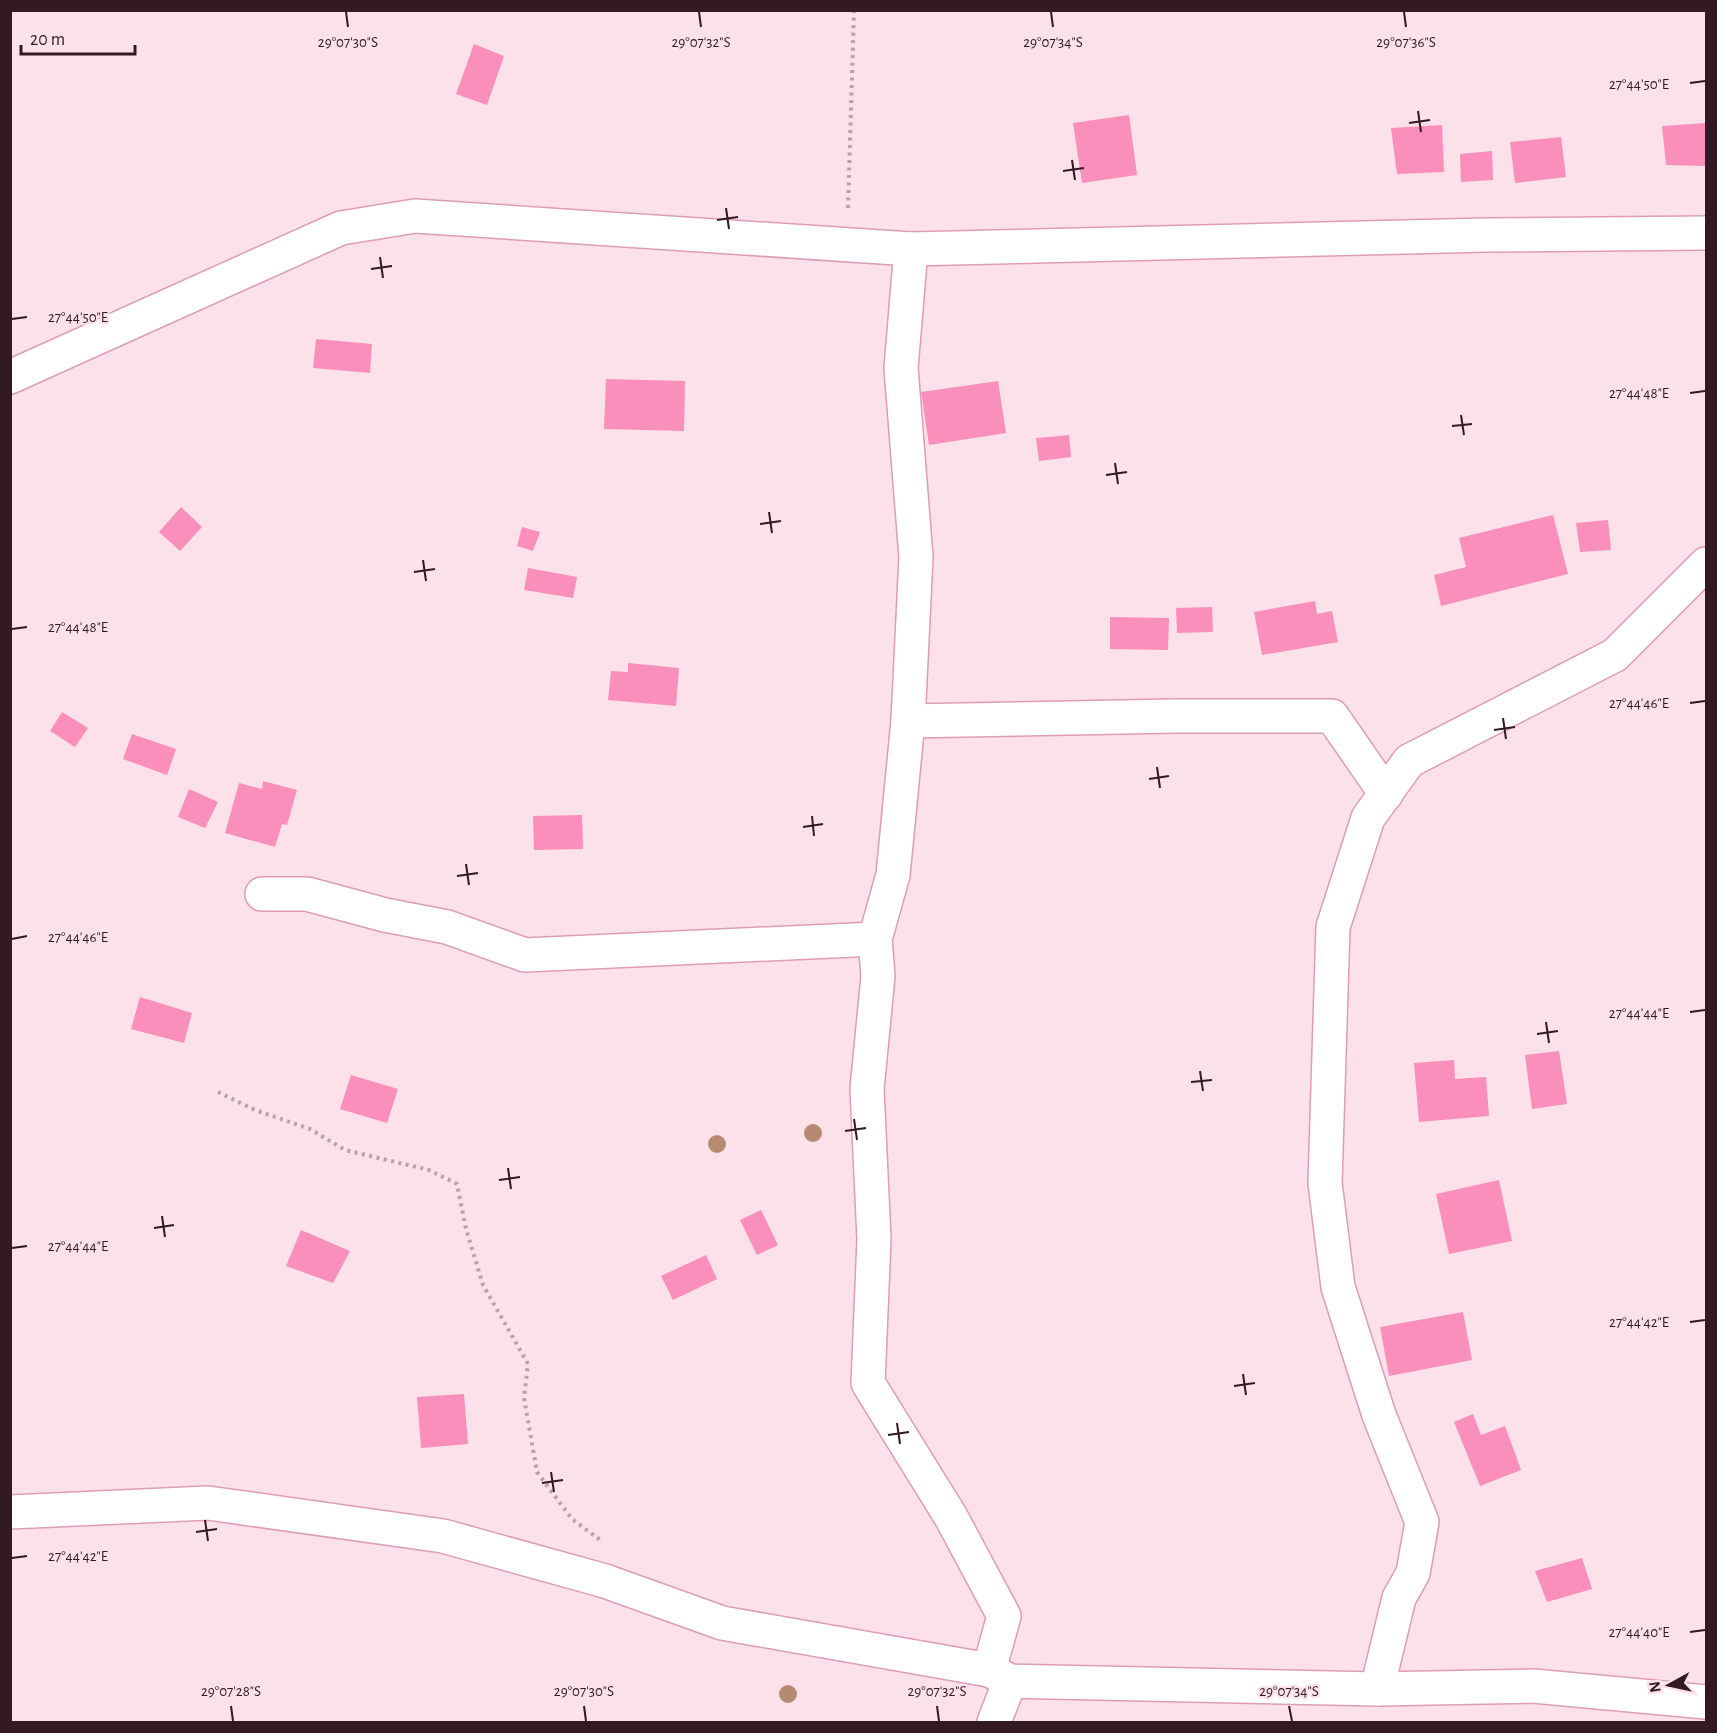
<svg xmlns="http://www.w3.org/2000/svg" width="1717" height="1733" font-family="'Alegreya Sans',sans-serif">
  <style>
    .building { fill: #fa8fbb }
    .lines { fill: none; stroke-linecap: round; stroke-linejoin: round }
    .minor-casing { stroke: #de9cb6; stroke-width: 36 }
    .path { stroke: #bba0aa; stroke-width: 4; stroke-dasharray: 3 4.5; stroke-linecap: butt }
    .minor { stroke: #fff; stroke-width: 33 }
    .tree { fill: #b68973 }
    .ticks { fill: none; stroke: #321923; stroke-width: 2 }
    .ticks-label { font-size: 15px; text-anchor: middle; fill: #321923; stroke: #fce0ea; stroke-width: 4.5; stroke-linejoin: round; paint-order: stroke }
  </style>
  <rect width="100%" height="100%" fill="#fce0ea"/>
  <g class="building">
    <path d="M474,44l30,12 -17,49 -31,-11z"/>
    <path d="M1129,115l8,60 -55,8 -9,-60z"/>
    <path d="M1706,123v43l-40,-1 -4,-39z"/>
    <path d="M1442,125l2,47 -47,2 -6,-46z"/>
    <path d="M1561,137l5,40 -51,6 -5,-41z"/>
    <path d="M1492,151l1,29 -32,2 -1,-28z"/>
    <path d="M316,339l56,5 -2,29 -57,-5z"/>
    <path d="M606,379l79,2 -1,50 -80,-2z"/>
    <path d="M998,381l8,52 -77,12 -8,-53z"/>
    <path d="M1069,435l2,22 -32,4 -3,-23z"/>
    <path d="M181,507l21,20 -22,24 -21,-19z"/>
    <path d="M1553,515l15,59 -127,32 -7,-31 32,-8 -7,-29z"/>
    <path d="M1608,520l3,30 -31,2 -4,-29z"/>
    <path d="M522,527l18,5 -7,19 -16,-5z"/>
    <path d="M528,568l49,9 -4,21 -49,-8z"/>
    <path d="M1315,601l2,13 15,-3 6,31 -76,13 -8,-43z"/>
    <path d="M1212,607l1,25 -36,1 -1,-25z"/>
    <path d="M1110,617l59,1 -1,32 -58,-1z"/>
    <path d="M628,663l51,5 -3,38 -68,-6 3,-29 17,1z"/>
    <path d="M62,712l26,16 -13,19 -25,-16z"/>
    <path d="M132,734l44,15 -9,26 -44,-16z"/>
    <path d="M263,781l34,9 -10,35 -5,-1 -7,23 -50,-14 14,-50 23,6z"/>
    <path d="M189,789l29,13 -13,26 -27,-11z"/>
    <path d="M582,815l1,34 -49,1 -1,-34z"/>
    <path d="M140,997l52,16 -8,30 -53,-14z"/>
    <path d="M1559,1051l8,53 -35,5 -7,-54z"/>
    <path d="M1454,1060l1,19 31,-2 3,39 -70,6 -5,-59z"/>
    <path d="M351,1075l47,14 -11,34 -47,-14z"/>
    <path d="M1499,1180l13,61 -63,13 -13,-60z"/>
    <path d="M761,1210l17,35 -21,10 -17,-35z"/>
    <path d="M301,1230l49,21 -17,32 -47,-17z"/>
    <path d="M706,1255l11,24 -44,21 -12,-24z"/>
    <path d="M1463,1312l9,48 -83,16 -9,-49z"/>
    <path d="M464,1394l4,50 -47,4 -4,-51z"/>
    <path d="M1473,1414l8,21 24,-9 16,44 -41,16 -26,-64z"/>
    <path d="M1582,1558l10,31 -45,13 -12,-31z"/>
  </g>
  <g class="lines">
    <g class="minor-casing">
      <g id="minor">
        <path d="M911,249l-10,119 15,189 -8,164 -15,154 -18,64 3,37 -11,113 7,150 -6,144 83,134 53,99 -15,54"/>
        <path d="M10,377l331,-149 74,-12 496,33 576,-14 219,-2"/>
        <path d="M908,721l267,-5h157l54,78"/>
        <path d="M262,894h45l78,21 62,12 78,28 350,-16"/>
        <path d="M10,1512l198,-9 235,33 162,45 117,42 267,47 21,11 367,8 156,-3 173,16"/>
        <path d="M1377,1689l22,-91 14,-25 9,-51 -43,-107 -41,-128 -13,-104 8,-256 35,-109 41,-57 206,-106 91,-91"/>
        <path d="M994,1722l16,-41"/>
      </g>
    </g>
    <g class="path">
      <path d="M848,208l6,-198"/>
      <path d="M218,1092l37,18 55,19 35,21 84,20 28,14 9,45 17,56 45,79 -4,34 13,74 35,47 31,23"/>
    </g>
    <use href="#minor" class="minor"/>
  </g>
  <g class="tree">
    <circle cx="813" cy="1133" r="9"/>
    <circle cx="717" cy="1144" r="9"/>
    <circle cx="788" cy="1694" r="9"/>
  </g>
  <path class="ticks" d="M346,12l2,15M699,12l2,15M1051,12l2,15M1404,12l2,15M1690,83l15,-2M1418,111l3,21M1409,123l21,-3M1072,160l3,20M1063,171l21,-3M726,208l3,21M717,220l21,-3M380,257l3,21M371,269l21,-3M12,319l15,-2M1690,393l15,-2M1461,415l3,20M1452,426l20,-2M1115,463l3,21M1106,475l21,-3M769,512l3,21M760,524l21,-3M423,560l3,21M414,572l21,-3M12,629l15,-2M1690,703l15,-2M1503,718l3,21M1494,730l21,-3M1157,767l3,21M1149,779l20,-3M812,816l2,20M803,827l20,-3M466,864l3,21M457,876l21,-3M12,939l15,-3M1690,1012l15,-2M1546,1022l3,21M1537,1034l21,-3M1200,1071l3,20M1191,1082l21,-2M854,1119l3,21M845,1131l21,-3M508,1168l3,21M499,1180l21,-3M162,1216l3,21M154,1228l20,-3M12,1248l15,-2M1690,1322l15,-2M1243,1374l3,21M1234,1386l21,-3M897,1423l3,21M888,1435l21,-3M551,1472l3,20M542,1483l21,-3M205,1520l3,21M196,1532l21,-3M12,1558l15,-2M1690,1632l15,-2M231,1706l2,15M584,1706l2,15M937,1706l2,15M1289,1706l3,15"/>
  <g class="ticks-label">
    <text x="348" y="47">29°07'30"S</text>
    <text x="701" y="47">29°07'32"S</text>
    <text x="1053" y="47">29°07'34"S</text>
    <text x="1406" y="47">29°07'36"S</text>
    <text x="1639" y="89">27°44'50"E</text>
    <text x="78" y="322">27°44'50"E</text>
    <text x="1639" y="398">27°44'48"E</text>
    <text x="78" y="632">27°44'48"E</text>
    <text x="1639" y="708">27°44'46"E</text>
    <text x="78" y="942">27°44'46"E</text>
    <text x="1639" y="1018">27°44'44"E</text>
    <text x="78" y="1251">27°44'44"E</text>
    <text x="1639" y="1327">27°44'42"E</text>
    <text x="78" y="1561">27°44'42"E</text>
    <text x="1639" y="1637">27°44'40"E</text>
    <text x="231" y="1696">29°07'28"S</text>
    <text x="584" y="1696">29°07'30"S</text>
    <text x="937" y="1696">29°07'32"S</text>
    <text x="1289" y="1696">29°07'34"S</text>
  </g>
  <rect width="1717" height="1733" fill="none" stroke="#321923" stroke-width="24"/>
  <g transform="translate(1669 1685) rotate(262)" stroke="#fce0ea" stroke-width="4.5" paint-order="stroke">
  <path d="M0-4.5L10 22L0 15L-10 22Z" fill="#321923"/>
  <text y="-9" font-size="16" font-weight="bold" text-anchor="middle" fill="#321923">N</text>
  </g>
  <path d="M21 45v9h114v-9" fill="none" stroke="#321923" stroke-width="3"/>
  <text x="30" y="45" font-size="18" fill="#321923" stroke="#fce0ea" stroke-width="4.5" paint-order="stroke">20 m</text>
</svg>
